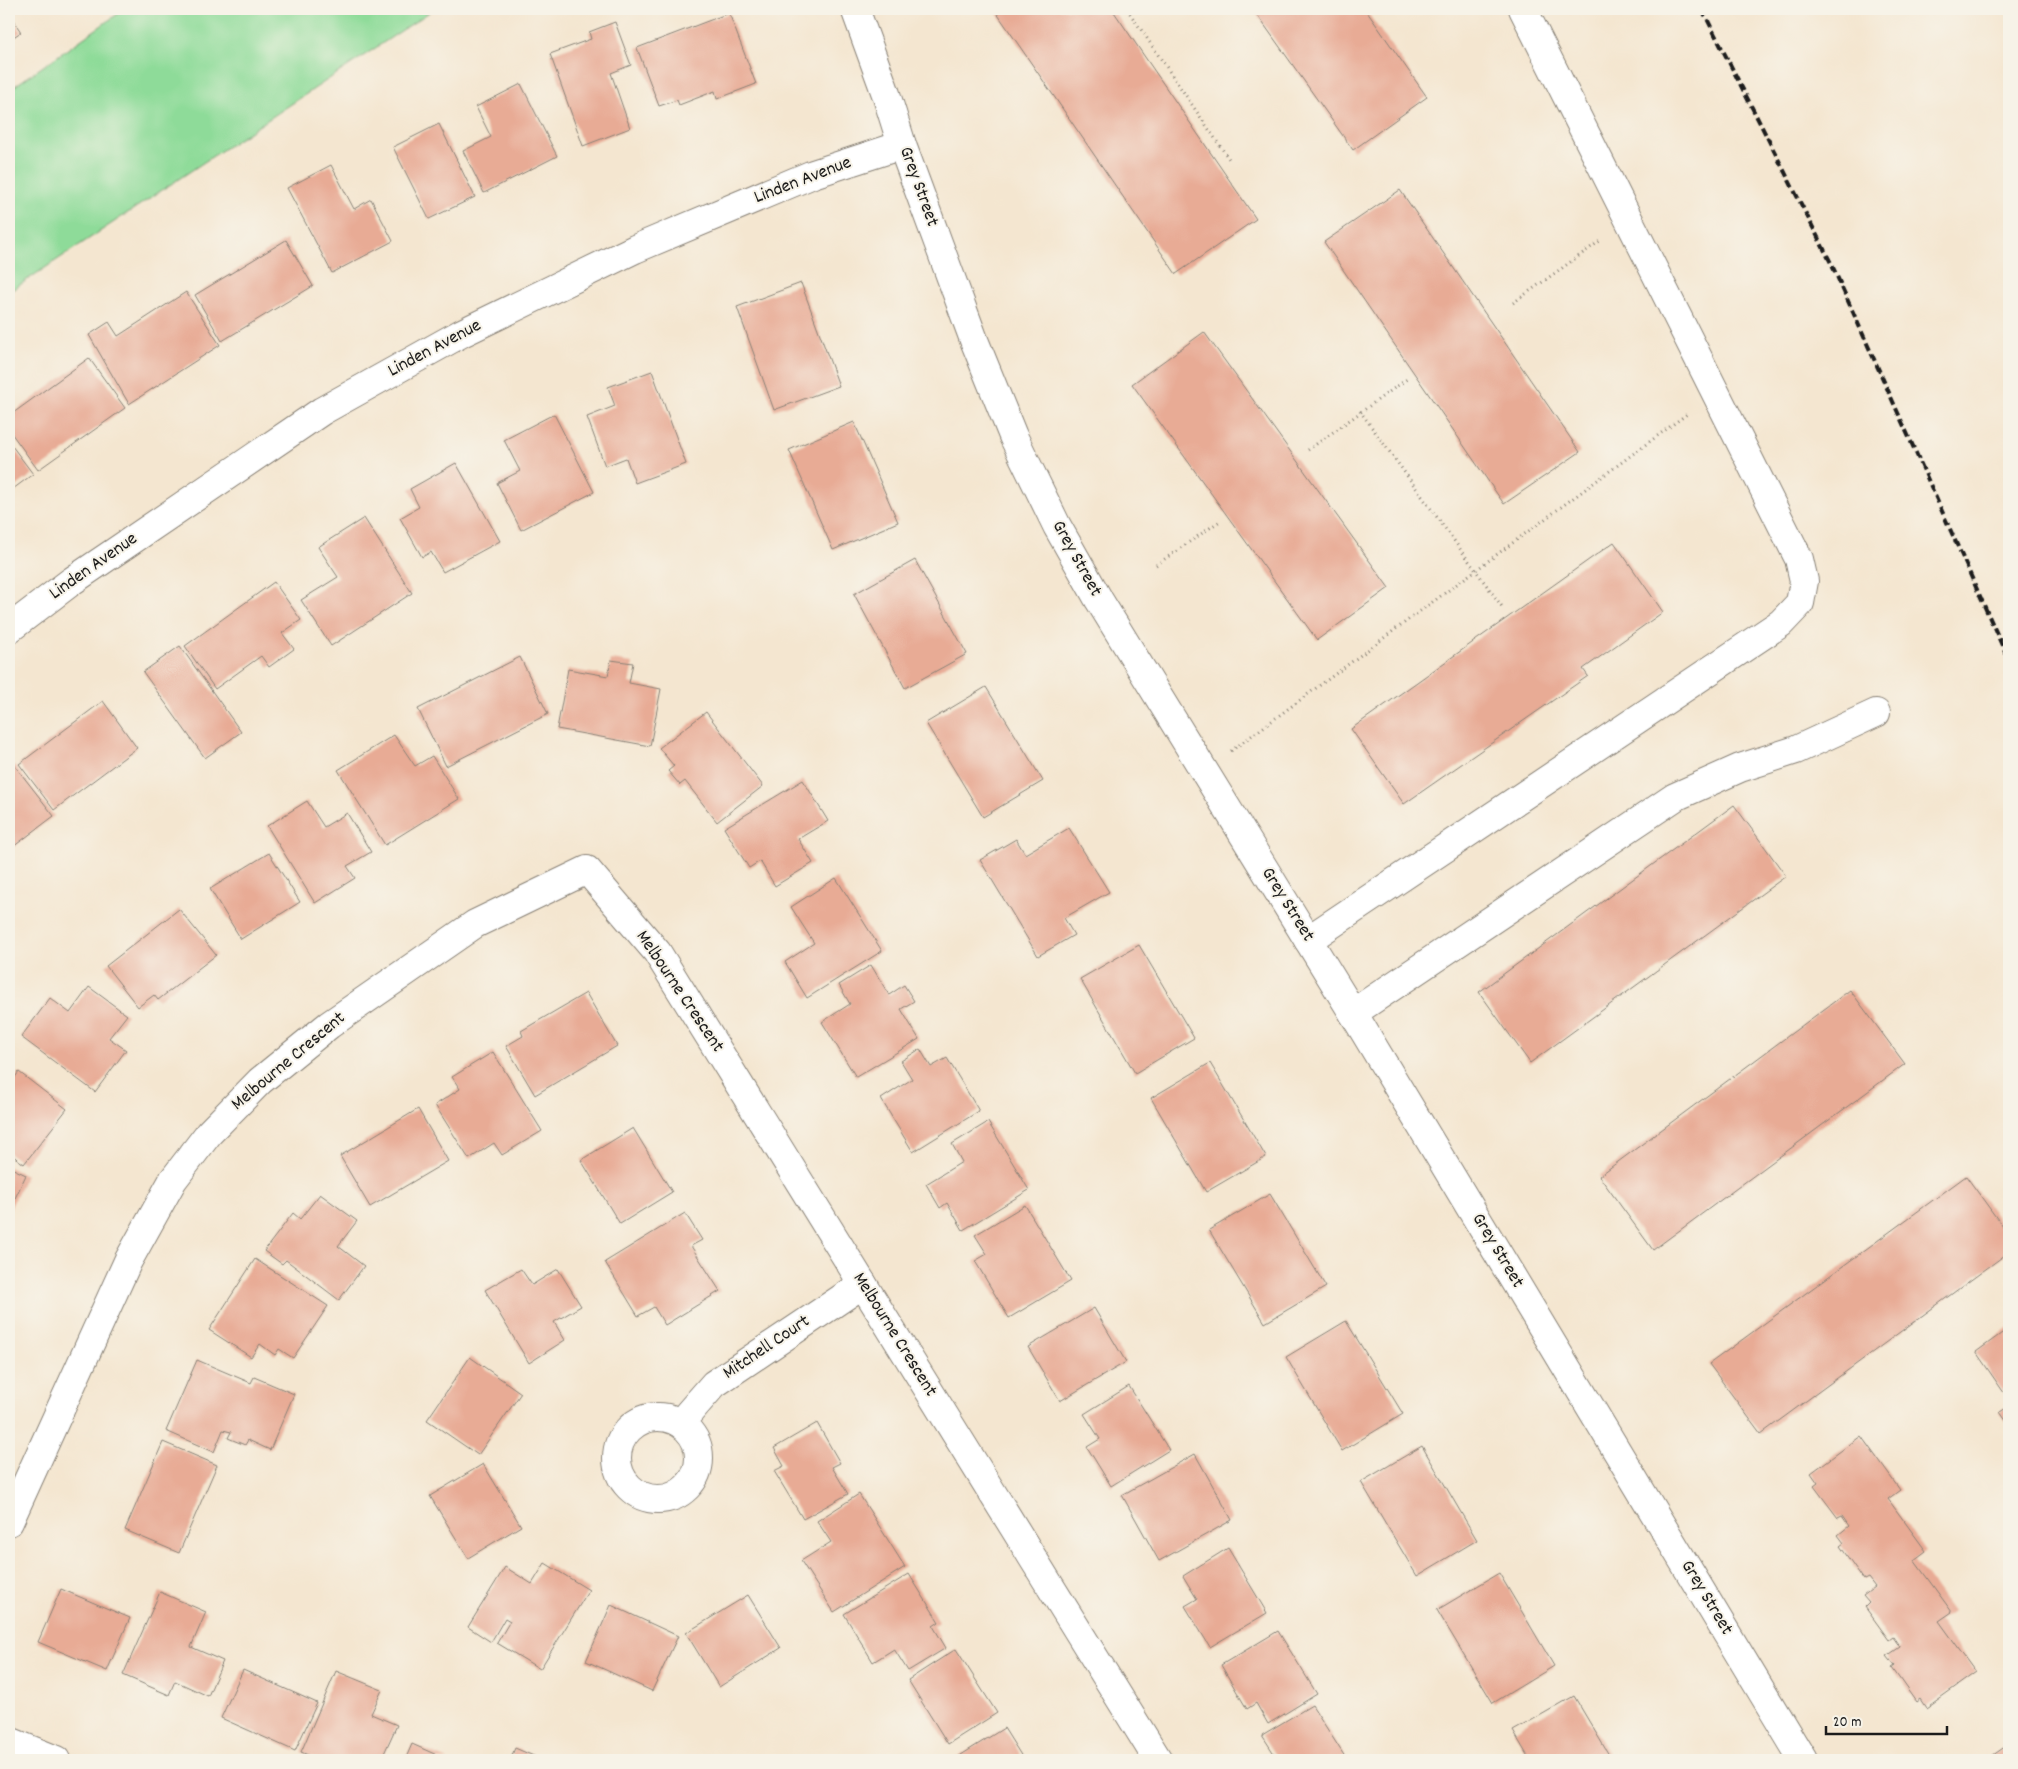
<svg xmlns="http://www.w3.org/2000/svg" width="2018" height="1769" font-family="Dekko,sans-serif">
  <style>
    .green { fill: #8edb99; stroke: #557c5a }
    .building { fill: #e8ab95 }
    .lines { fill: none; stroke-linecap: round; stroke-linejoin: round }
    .minor-casing { stroke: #888176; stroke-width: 30 }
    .path { stroke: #888176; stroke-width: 3; stroke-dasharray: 1 4; stroke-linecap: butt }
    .minor { stroke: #fff; stroke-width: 28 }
    .rail { stroke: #1c1c1c; stroke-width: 4; stroke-dasharray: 8 4; stroke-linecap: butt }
    .labels { text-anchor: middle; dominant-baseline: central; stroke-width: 4; stroke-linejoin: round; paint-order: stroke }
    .street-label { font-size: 19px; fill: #1c1c1c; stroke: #f7f3e8 }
  </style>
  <rect width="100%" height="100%" fill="#f7f3e8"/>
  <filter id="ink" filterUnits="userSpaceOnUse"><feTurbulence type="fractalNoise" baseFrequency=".02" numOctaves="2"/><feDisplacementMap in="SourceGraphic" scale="10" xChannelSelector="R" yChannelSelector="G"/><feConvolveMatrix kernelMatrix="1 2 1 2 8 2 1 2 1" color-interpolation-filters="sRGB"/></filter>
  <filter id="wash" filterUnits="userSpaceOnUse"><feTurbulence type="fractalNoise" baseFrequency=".0096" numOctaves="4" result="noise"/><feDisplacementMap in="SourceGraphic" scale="20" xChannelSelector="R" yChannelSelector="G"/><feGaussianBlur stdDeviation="1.12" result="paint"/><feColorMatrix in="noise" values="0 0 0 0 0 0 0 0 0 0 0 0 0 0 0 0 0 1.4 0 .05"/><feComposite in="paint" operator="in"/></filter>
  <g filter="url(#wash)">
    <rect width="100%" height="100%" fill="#f4e6d0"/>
    <path class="green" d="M125,9h309l-425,283v-202z"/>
    <g id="blocks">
      <g class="building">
        <path d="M994,9h118l144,210 -80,55z"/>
        <path d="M1253,9h112l62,88 -74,53z"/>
        <path d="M729,13l27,71 -39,15 -2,-8 -36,14 -2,-5 -18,6 -22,-58z"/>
        <path d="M9,14l12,18 -12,8z"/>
        <path d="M615,22l16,43 -20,8 19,55 -47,18 -33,-92 41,-15 -2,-7z"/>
        <path d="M521,84l36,72 -73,37 -21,-42 28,-14 -15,-30z"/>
        <path d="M439,124l36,73 -46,22 -36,-72z"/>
        <path d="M331,165l23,44 17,-10 22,42 -61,32 -45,-85z"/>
        <path d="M1400,190l180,262 -76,52 -180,-262z"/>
        <path d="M286,240l27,46 -91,55 -27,-46z"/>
        <path d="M801,283l38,103 -65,24 -37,-103z"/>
        <path d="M186,292l34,53 -91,59 -40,-69 20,-13 9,14z"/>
        <path d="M1204,332l185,256 -72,52 -185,-256z"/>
        <path d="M89,358l36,50 -87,62 -29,-40v-14z"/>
        <path d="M652,371l34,93 -51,19 -9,-25 -21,8 -18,-49 28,-11 -7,-19z"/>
        <path d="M554,414l40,78 -73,38 -24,-47 23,-12 -16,-31z"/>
        <path d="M854,422l44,100 -65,28 -44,-100z"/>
        <path d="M9,442l24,32 -24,18z"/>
        <path d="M456,463l44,78 -57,31 -12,-20 -9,5 -22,-39 19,-11 -9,-18z"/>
        <path d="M364,518l48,75 -81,53 -30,-46 37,-23 -20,-30z"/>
        <path d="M1614,542l49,70 -80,57 5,7 -184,128 -53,-75z"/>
        <path d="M915,560l52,94 -62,34 -51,-94z"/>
        <path d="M274,582l27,38 -19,13 12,16 -25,18 -8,-11 -46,33 -30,-43z"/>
        <path d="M180,646l61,86 -36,26 -62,-86z"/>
        <path d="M520,657l28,57 -102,52 -28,-57z"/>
        <path d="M611,660l22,3 -4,20 32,6 -11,57 -93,-17 11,-60 40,7z"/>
        <path d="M986,687l57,94 -60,36 -57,-94z"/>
        <path d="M103,701l34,47 -83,62 -35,-46z"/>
        <path d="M706,712l57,74 -46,36 -32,-41 -5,4 -12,-14 6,-5 -15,-18z"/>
        <path d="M394,735l21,31 17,-10 27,43 -74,46 -47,-75z"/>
        <path d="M15,766l39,50 -45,34v-79z"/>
        <path d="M803,780l25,41 -30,18 15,24 -38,23 -15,-25 -11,7 -25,-40z"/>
        <path d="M307,801l17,26 23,-14 24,39 -24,14 8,12 -40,25 -48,-77z"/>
        <path d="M1734,805l52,71 -256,187 -51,-71z"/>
        <path d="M1069,828l40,64 -45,26 10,17 -36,21 -58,-96 36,-21 9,15z"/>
        <path d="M269,853l31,49 -59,37 -31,-50z"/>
        <path d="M836,878l46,73 -75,47 -22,-36 29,-19 -23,-36z"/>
        <path d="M179,909l37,46 -58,45 -4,-5 -16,12 -32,-41z"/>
        <path d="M1139,945l55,93 -59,35 -55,-94z"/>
        <path d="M871,965l18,30 15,-10 10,16 -13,8 18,30 -63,38 -34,-55 28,-18 -11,-19z"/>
        <path d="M89,987l38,28 -18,23 17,12 -31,42 -74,-55 29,-39 20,15z"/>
        <path d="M1850,990l55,74 -252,186 -54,-74z"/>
        <path d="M586,993l31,53 -82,49 -29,-49 17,-10 -2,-5z"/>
        <path d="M920,1049l11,18 16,-9 32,53 -66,41 -32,-53 31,-20 -11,-18z"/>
        <path d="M493,1052l49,79 -40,24 -8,-12 -25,16 -34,-54 25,-16 -8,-12z"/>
        <path d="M1210,1063l56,94 -60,35 -55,-94z"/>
        <path d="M19,1072l48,37 -43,55 -15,-11v-68z"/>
        <path d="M418,1109l30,52 -78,46 -30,-51z"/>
        <path d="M988,1122l41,68 -66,40 -16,-27 -7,5 -14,-24 36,-22 -10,-18z"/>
        <path d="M633,1128l39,64 -52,32 -39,-64z"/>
        <path d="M9,1167l17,8 -17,36z"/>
        <path d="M1966,1176l43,59v17l-248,182 -52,-70z"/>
        <path d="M320,1194l37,27 -19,25 26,20 -25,34 -53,-40 -4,4 -18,-13 29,-38 7,6z"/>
        <path d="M1270,1194l56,93 -61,36 -56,-93z"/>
        <path d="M1025,1205l46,76 -62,37 -34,-57 12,-7 -12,-19z"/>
        <path d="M685,1213l17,27 -11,6 29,45 -55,34 -11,-18 -16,9 -33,-54z"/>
        <path d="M255,1259l73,47 -35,52 -14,-9 -4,6 -15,-11 -9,13 -42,-27z"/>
        <path d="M521,1269l11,16 26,-16 23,37 -27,16 11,18 -36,23 -44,-73z"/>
        <path d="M1094,1308l32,54 -66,39 -32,-54z"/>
        <path d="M1346,1321l57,93 -61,37 -56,-94z"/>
        <path d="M2009,1328v72l-33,-48z"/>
        <path d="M470,1357l51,36 -43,62 -51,-35z"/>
        <path d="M197,1360l54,23 3,-6 40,17 -24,56 -22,-10 -3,5 -17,-7 3,-6 -8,-2 -9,22 -48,-21z"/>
        <path d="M1129,1386l40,64 -58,36 -24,-39 13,-8 -16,-25z"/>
        <path d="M2009,1406v19l-9,-13z"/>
        <path d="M817,1423l23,40 -8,4 16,27 -45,25 -29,-48 10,-5 -10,-18z"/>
        <path d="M1861,1436l39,54 -12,9 38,52 -12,9 38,52 -13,9 37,51 -50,36 -6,-9 -4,3 -24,-34 3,-2 -8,-10 13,-9 -7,-10 -4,3 -24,-33 4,-4 -6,-7 12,-9 -7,-9 -4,2 -24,-34 4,-3 -6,-8 11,-9 -7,-10 -4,2 -24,-32 4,-3 -7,-10z"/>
        <path d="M163,1442l54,23 -38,88 -54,-23z"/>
        <path d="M1422,1446l55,94 -60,36 -56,-94z"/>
        <path d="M1195,1454l37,66 -73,41 -37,-66z"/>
        <path d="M483,1464l38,62 -53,32 -38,-62z"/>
        <path d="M859,1494l46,73 -71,45 -33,-51 30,-19 -14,-21z"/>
        <path d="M1228,1548l39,65 -57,34 -25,-41 12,-7 -14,-23z"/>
        <path d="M545,1563l44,27 -49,79 -43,-26 13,-22 -5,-3 -14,24 -23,-15 37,-60 27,17z"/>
        <path d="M1499,1573l55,93 -61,37 -56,-93z"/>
        <path d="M909,1574l30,48 -6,4 13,22 -38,23 -14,-22 -21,13 -29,-48z"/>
        <path d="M61,1589l69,29 -23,53 -69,-29z"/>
        <path d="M160,1592l46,20 -15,35 32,14 -15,35 -33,-15 -6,14 -46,-20z"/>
        <path d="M748,1595l33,53 -62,39 -33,-54z"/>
        <path d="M611,1605l67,31 -26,55 -66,-30z"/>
        <path d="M1278,1631l39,63 -49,30 -12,-21 -9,6 -26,-44z"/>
        <path d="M956,1649l41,64 -49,31 -40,-64z"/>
        <path d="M243,1670l74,33 -22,48 -74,-33z"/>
        <path d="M336,1671l46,19 -11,24 26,11 -16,35h-17l-11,-4 -2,4h-31l-19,-8z"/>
        <path d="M1574,1696l38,64h-82l-17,-29z"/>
        <path d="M1312,1705l35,55h-69l-16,-25z"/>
        <path d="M1004,1728l20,32h-71z"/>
        <path d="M412,1744l36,16h-43z"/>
        <path d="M2009,1744v16h-23z"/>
        <path d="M515,1748l28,12h-33z"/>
      </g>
    </g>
  </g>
  <g filter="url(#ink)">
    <use href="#blocks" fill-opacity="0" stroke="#888176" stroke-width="1"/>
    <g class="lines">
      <g class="minor-casing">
        <g id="minor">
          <path d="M855,9l31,85 16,51 72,195 39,96 44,90 42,74 254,413 450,747"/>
          <path d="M9,629l63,-48 250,-170 140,-78 173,-84 178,-75 89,-29"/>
          <path d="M1308,940l473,-317 19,-20 4,-22 -5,-22 -276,-550"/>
          <path d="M1353,1013l322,-216 65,-29 56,-18 80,-37"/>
          <circle cx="658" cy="1458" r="41"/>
          <path d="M680,1423l34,-39 149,-100"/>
          <path d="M9,1522l119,-261 45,-81 36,-47 51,-52 69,-56 146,-101 112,-54 70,82 501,808"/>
          <path d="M9,1741l47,19"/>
        </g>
      </g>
      <g class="path">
        <path d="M1127,9l104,153"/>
        <path d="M923,11l4,-2"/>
        <path d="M1513,303l87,-62"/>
        <path d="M1360,411l143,197"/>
        <path d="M1308,450l99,-71"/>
        <path d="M1156,565l64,-44"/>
        <path d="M1231,751l456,-337"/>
      </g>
      <use href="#minor" class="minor"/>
      <path class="rail" d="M1702,9l129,254 178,398"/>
    </g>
  </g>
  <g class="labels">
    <g class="street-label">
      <text transform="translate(803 181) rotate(-21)">Linden Avenue</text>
      <text transform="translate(918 187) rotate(70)">Grey Street</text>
      <text transform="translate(435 349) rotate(-28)">Linden Avenue</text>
      <text transform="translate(1076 559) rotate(61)">Grey Street</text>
      <text transform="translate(94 567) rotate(-35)">Linden Avenue</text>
      <text transform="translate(1287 905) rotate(58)">Grey Street</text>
      <text transform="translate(679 992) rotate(56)">Melbourne Crescent</text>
      <text transform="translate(289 1062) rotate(-40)">Melbourne Crescent</text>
      <text transform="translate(1497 1251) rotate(59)">Grey Street</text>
      <text transform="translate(894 1335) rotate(58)">Melbourne Crescent</text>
      <text transform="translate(767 1348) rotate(-34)">Mitchell Court</text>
      <text transform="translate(1706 1598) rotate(59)">Grey Street</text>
    </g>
  </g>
  <rect width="2018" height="1769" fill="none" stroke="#f7f3e8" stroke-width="30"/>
  <path d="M1826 1726v8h121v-8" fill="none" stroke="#1c1c1c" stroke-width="2.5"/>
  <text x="1833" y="1726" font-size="15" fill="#1c1c1c" stroke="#f7f3e8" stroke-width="4" paint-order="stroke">20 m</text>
</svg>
